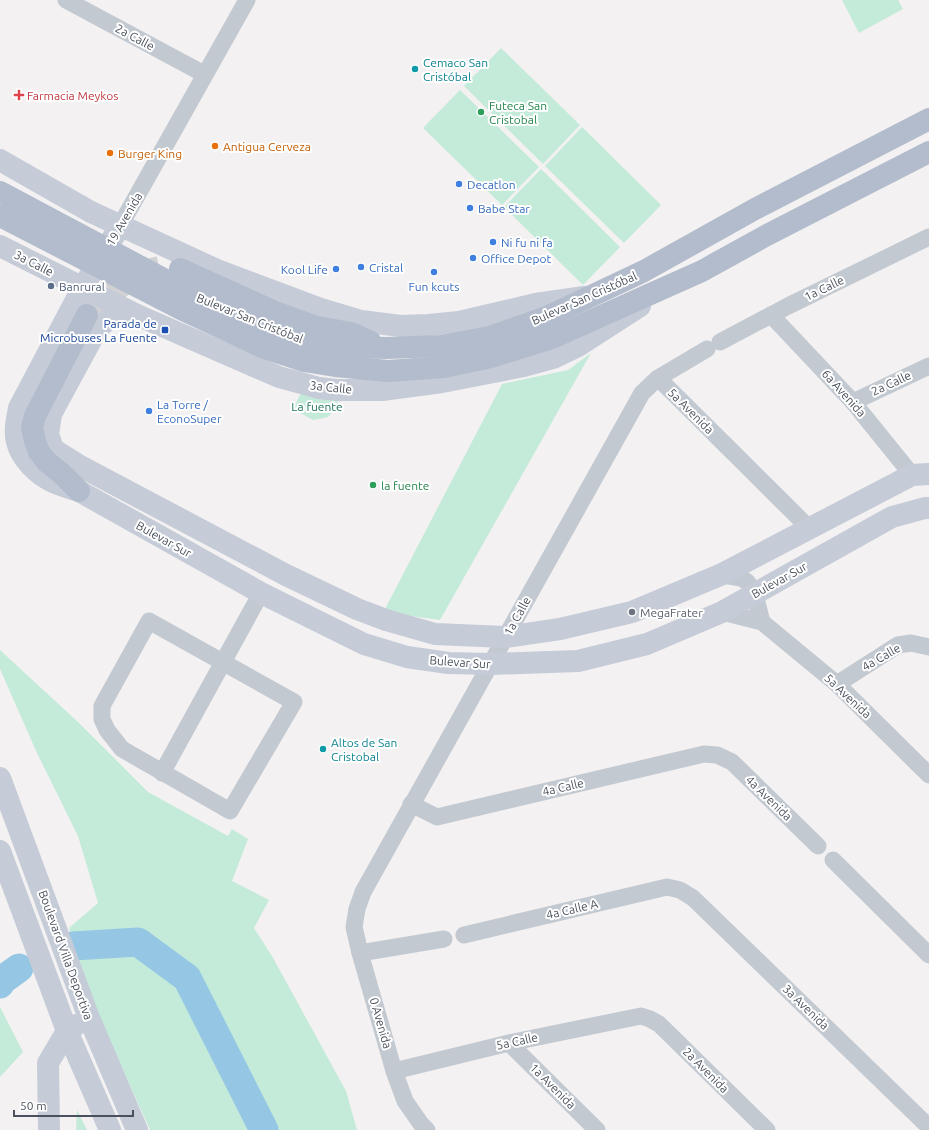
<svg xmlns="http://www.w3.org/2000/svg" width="929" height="1130" font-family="Ubuntu,sans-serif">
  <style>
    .green { fill: #c4ebd9 }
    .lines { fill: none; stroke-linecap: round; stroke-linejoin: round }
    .river { stroke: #95c7e4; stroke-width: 29 }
    .primary-tunnel { stroke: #d1d1d3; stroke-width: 22; stroke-dasharray: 22 11; stroke-linecap: butt }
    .street { stroke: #c3c9d1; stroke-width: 17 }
    .secondary { stroke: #c5cbd7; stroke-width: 22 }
    .primary { stroke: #b3bccc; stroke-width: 22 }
    .culture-dot { fill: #0f9aa8; stroke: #fff; stroke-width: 1.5 }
    .health-dot { fill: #e0444e; stroke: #fff; stroke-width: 1.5 }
    .leisure-dot { fill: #2e9e5b; stroke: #fff; stroke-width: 1.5 }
    .food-dot { fill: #e8710a; stroke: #fff; stroke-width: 1.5 }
    .shop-dot { fill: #3f7fe0; stroke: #fff; stroke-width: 1.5 }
    .service-dot { fill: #5c6f8a; stroke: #fff; stroke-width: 1.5 }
    .transit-dot { fill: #1a4fb4; stroke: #fff; stroke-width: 1.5 }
    .worship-dot { fill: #6b7280; stroke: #fff; stroke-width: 1.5 }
    .labels { text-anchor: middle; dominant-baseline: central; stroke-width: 4; stroke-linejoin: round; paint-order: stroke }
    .street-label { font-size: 12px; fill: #4a515c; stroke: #fff }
    .culture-label { font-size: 12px; fill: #0d838f; stroke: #fff; text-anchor: start }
    .health-label { font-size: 12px; fill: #be3a42; stroke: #fff; text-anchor: start }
    .leisure-label { font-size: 12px; fill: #27864d; stroke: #fff; text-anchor: start }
    .food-label { font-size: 12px; fill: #c56008; stroke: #fff; text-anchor: start }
    .shop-label { font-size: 12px; fill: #366cbe; stroke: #fff; text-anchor: start }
    .service-label { font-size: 12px; fill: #4e5e75; stroke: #fff; text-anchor: start }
    .transit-label { font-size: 12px; fill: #164399; stroke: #fff; text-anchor: end }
    .park-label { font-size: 12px; fill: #217759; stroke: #fff }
    .worship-label { font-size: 12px; fill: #5b616d; stroke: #fff; text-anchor: start }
  </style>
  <rect width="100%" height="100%" fill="#f3f1f1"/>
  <g class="green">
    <path d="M842,0h56l5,9 -44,24z"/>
    <path d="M501,48l79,77 -37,39 -79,-78z"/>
    <path d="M460,90l79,77 -37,38 -79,-77z"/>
    <path d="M582,127l79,78 -37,38 -79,-77z"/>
    <path d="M541,169l79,78 -37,38 -79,-78z"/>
    <path d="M591,353l-151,267 -29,-4 -26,-7 117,-225 66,-14z"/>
    <path d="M303,389l34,7 1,9 -10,12 -15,3 -20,-11z"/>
    <path d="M0,650l78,72 70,70 80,44 4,-7 16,10 -16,42 37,19 -15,28 18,28 74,135 11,39h-207l-65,-145 -16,-57 29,-25 -20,-67 -41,-83 -37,-84z"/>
    <path d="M0,1007l23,45 -23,25z"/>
    <path d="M77,1110l10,20h-11z"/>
  </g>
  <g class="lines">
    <g class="river">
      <path d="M73,946l65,-4 49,36 77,152"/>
      <path d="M0,984l1,-3 18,-13"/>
    </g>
    <path class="primary-tunnel" d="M87,315l10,-11 46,-33 22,-5 15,3"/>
    <g class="street">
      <path d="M66,0l138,74"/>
      <path d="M120,226l127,-226"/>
      <path d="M771,315l82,87 59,73"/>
      <path d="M720,342l68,-36 141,-69"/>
      <path d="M658,378l151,150"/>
      <path d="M853,402l76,-36"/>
      <path d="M720,575c7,1 16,1 23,4 13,7 15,30 19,43"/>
      <path d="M722,612l40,10 75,62 92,91"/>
      <path d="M149,621l145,81 -64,109 -108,-62 -15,-19 -5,-11v-13z"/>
      <path d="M837,684l61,-39 13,-2 18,4"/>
      <path d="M162,773l99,-180"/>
      <path d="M411,804l26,13 267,-63 13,1 15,7 86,84"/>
      <path d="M833,860l96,95"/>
      <path d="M464,935l203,-48 13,3 13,8 236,229"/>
      <path d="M360,953l84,-14"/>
      <path d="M509,1043l88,87"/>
      <path d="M394,1071l115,-28 132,-27 9,3 9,5 108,106"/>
      <path d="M427,1130l-6,-6 -16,-23 -11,-30 -34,-118 -6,-26 3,-18 6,-17 279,-499 16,-15 49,-29"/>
    </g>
    <g class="secondary">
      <path d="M0,160l91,52 126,58 104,39 40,12 40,5 28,-1 30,-3 77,-18 48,-7"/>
      <path d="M120,226l-37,61 -64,121c-2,11 -5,23 -2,34 4,17 21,33 36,40 8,4 18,6 26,9l182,102 103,51 43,13 41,6 42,1 88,-3 69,-17 75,-32 170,-95 33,-9h4"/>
      <path d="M0,246l137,69 142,62 40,11 18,2h45l60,-8 82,-16 29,-8 25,-12 62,-40"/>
      <path d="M137,315c-19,-1 -28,1 -41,16l-45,83 -3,20 5,15 27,17 206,109 71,34 29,11 49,14 70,3 55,-8 72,-17 88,-37 192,-100 17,-1"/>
      <path d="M0,778l89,240 48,112"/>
      <path d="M0,851l67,180 43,99"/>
      <path d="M49,1130l-1,-67 19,-32 9,-6"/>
    </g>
    <g class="primary">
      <path d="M0,192l203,108 97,39 34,8 53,1 54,-2 49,-9 57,-20 97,-46 111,-62 174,-90"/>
      <path d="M0,216l181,93 81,38 42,14 31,5 53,5 56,-4 47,-10 61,-19 150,-67 65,-36 162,-83"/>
      <path d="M180,269l95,43 42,15 34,6 20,9"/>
      <path d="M79,491l-18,-18 -14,-11 -8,-10 -4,-11 -3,-14 3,-11 52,-101"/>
    </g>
  </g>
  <g class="culture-dot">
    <circle cx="415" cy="69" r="4"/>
    <circle cx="323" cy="749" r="4"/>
  </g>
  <path class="health-dot" d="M17 89h4v4h4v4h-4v4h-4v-4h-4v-4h4z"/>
  <g class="leisure-dot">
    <circle cx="481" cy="112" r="4"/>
    <circle cx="373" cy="485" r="4"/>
  </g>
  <g class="food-dot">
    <circle cx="215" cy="146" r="4"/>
    <circle cx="110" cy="153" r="4"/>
  </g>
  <g class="shop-dot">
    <circle cx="459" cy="184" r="4"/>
    <circle cx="470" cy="208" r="4"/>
    <circle cx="493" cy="242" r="4"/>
    <circle cx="473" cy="258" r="4"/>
    <circle cx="361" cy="267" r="4"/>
    <circle cx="336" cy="269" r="4"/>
    <circle cx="434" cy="272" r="4"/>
    <circle cx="149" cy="411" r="4"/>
  </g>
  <circle class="service-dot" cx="51" cy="286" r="4"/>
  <rect class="transit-dot" x="161" y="326" width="8" height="8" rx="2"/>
  <circle class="worship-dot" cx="632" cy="612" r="4"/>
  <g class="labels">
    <g class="street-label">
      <text transform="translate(135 37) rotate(28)">2a Calle</text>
      <text transform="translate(124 219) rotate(-60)">19 Avenida</text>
      <text transform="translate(34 263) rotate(27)">3a Calle</text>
      <text transform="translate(824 288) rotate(-26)">1a Calle</text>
      <text transform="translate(584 298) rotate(-24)">Bulevar San Cristóbal</text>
      <text transform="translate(250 318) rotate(22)">Bulevar San Cristóbal</text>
      <text transform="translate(891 383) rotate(-25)">2a Calle</text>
      <text transform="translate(331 387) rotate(6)">3a Calle</text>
      <text transform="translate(844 393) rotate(48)">6a Avenida</text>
      <text transform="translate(691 411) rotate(45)">5a Avenida</text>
      <text transform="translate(164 539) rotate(29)">Bulevar Sur</text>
      <text transform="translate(779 580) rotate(-29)">Bulevar Sur</text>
      <text transform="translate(517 616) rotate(-61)">1a Calle</text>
      <text transform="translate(881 657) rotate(-30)">4a Calle</text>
      <text transform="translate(460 662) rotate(4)">Bulevar Sur</text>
      <text transform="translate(848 696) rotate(43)">5a Avenida</text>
      <text transform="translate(563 787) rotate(-13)">4a Calle</text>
      <text transform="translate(769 798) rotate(44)">4a Avenida</text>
      <text transform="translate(572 909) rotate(-13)">4a Calle A</text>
      <text transform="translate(66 955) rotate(70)">Boulevard Villa Deportiva</text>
      <text transform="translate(806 1007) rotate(44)">3a Avenida</text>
      <text transform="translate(381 1023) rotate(74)">0 Avenida</text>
      <text transform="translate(517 1041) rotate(-12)">5a Calle</text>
      <text transform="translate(706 1070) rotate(45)">2a Avenida</text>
      <text transform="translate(553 1086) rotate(45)">1a Avenida</text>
    </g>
    <g class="culture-label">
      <text x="423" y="62">Cemaco San<tspan x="423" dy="14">Cristóbal</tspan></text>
      <text x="331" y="742">Altos de San<tspan x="331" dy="14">Cristobal</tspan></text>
    </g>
    <g class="health-label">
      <text x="27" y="95">Farmacia Meykos</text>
    </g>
    <g class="leisure-label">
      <text x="489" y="105">Futeca San<tspan x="489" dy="14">Cristobal</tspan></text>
      <text x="381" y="485">la fuente</text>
    </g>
    <g class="food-label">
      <text x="223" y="146">Antigua Cerveza</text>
      <text x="118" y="153">Burger King</text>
    </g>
    <g class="shop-label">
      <text x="467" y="184">Decatlon</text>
      <text x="478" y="208">Babe Star</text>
      <text x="501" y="242">Ni fu ni fa</text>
      <text x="481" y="258">Office Depot</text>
      <text x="369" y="267">Cristal</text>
      <text x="328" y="269" text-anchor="end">Kool Life</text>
      <text x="434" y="286" text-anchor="middle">Fun kcuts</text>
      <text x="157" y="404">La Torre /<tspan x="157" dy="14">EconoSuper</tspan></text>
    </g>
    <g class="service-label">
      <text x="59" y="286">Banrural</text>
    </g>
    <g class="transit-label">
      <text x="157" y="323">Parada de<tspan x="157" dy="14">Microbuses La Fuente</tspan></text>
    </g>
    <g class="park-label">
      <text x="317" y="406">La fuente</text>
    </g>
    <g class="worship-label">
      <text x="640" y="612">MegaFrater</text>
    </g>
  </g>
  <path d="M14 1110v6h119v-6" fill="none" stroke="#4a515c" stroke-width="2"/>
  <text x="20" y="1110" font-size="12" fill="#4a515c" stroke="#ffffff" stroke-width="3" paint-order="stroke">50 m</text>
</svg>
